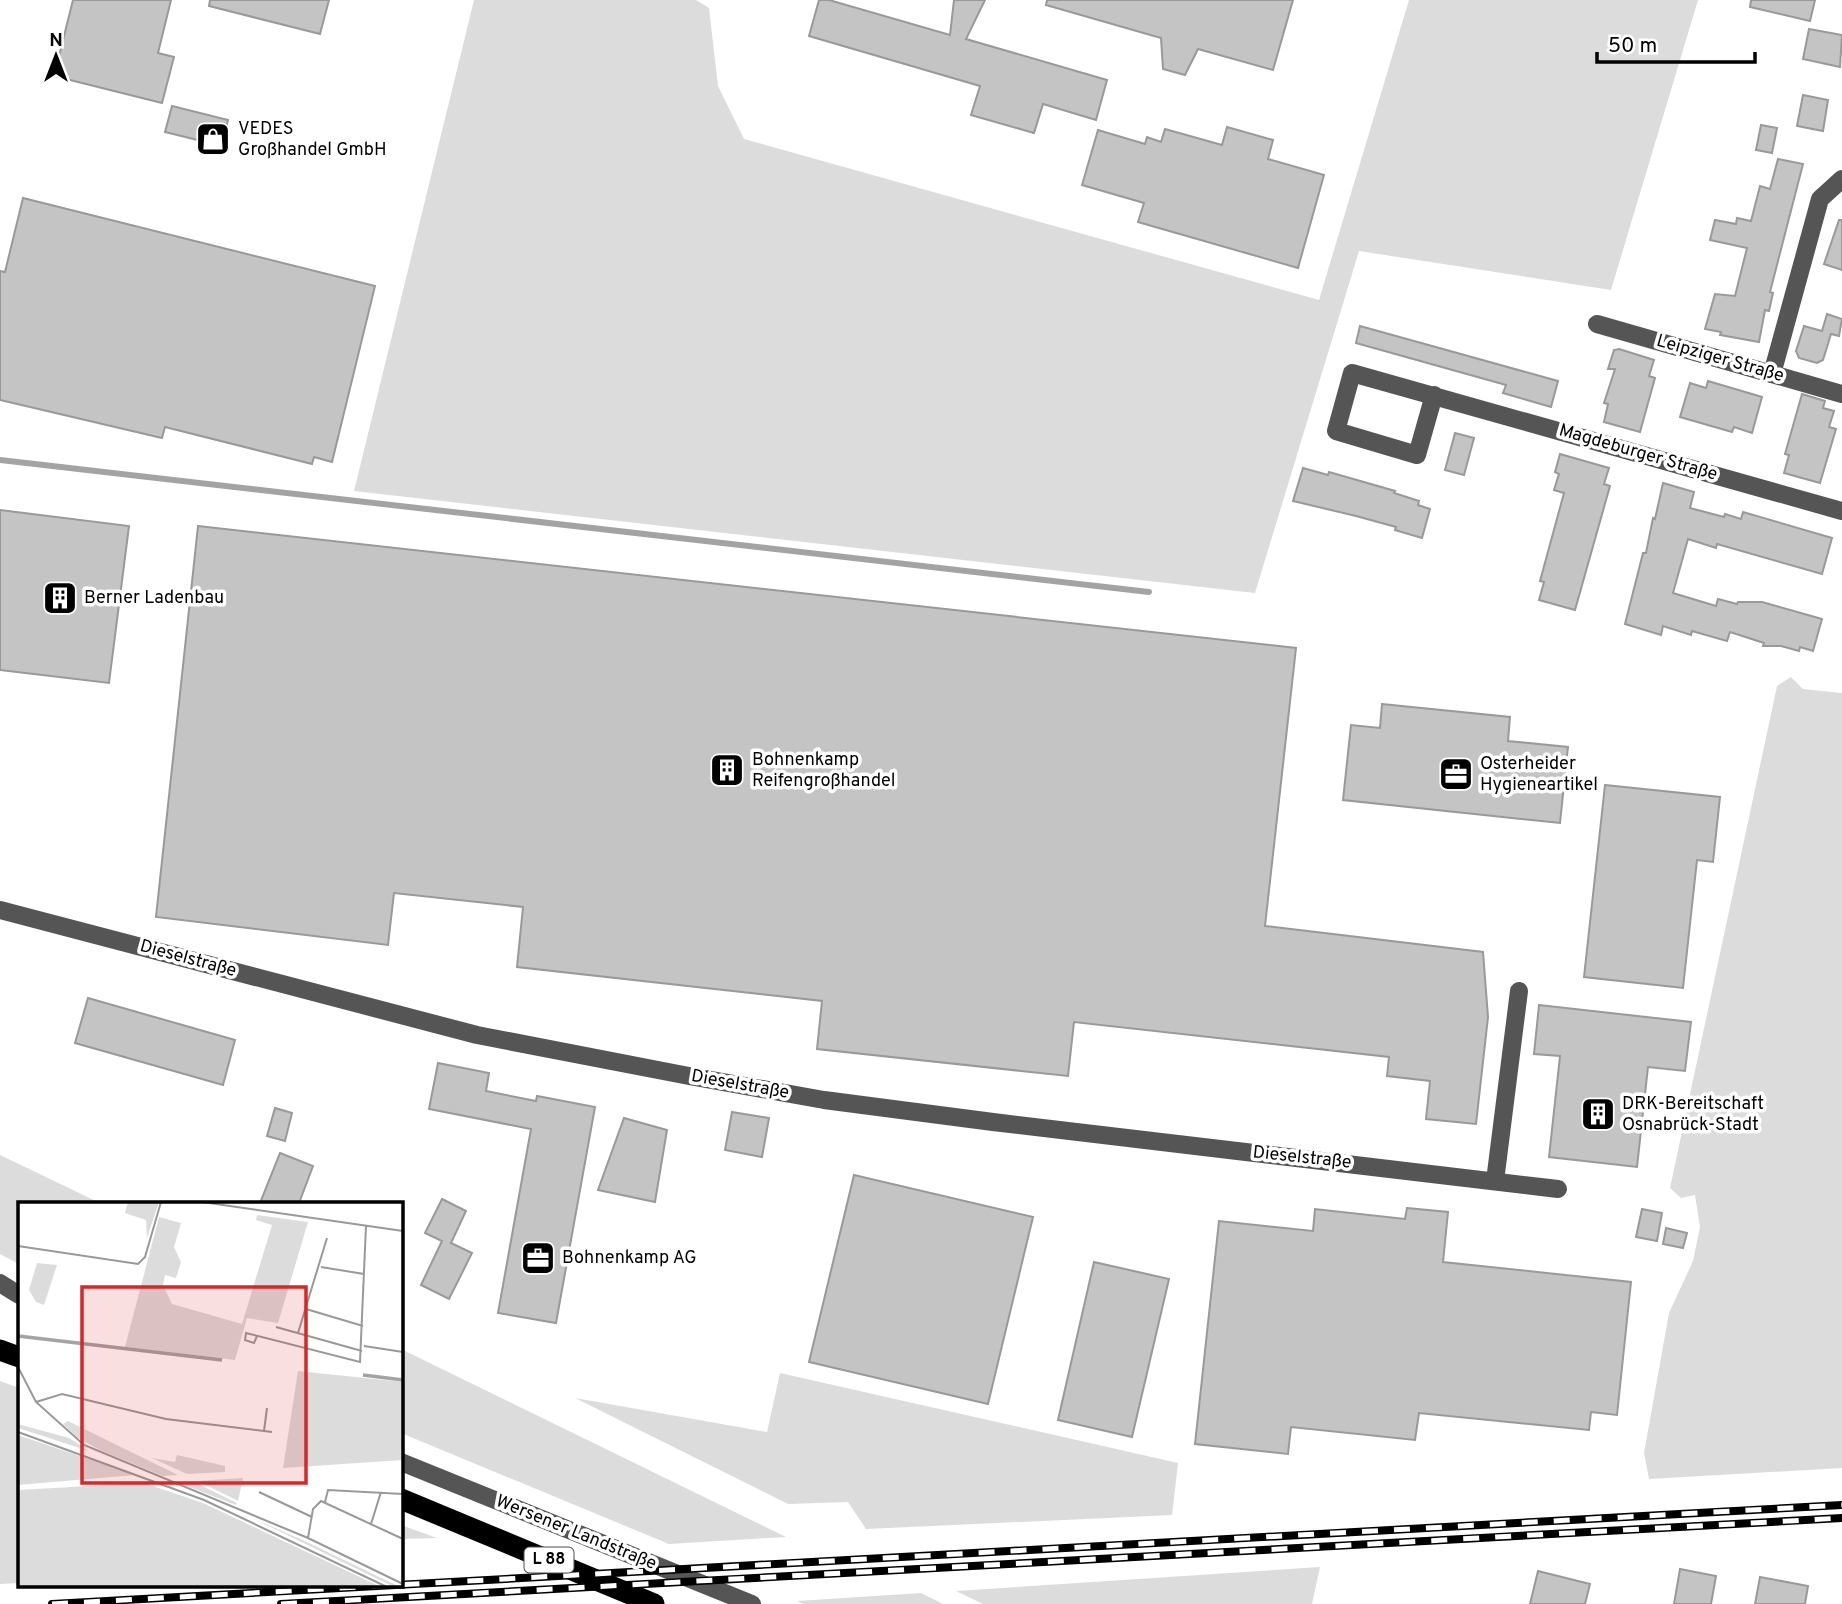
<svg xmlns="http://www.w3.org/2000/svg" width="1842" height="1604" font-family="Overpass,sans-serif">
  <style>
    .green { fill: #dcdcdc }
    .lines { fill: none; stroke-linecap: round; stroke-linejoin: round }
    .stream { stroke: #a3a3a3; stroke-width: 6 }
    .building { fill: #c4c4c4; stroke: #999; stroke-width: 2 }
    .minor { stroke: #555; stroke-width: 18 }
    .highway { stroke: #000; stroke-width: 21 }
    .rail-casing { stroke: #000; stroke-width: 8 }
    .rail { stroke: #fff; stroke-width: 5; stroke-dasharray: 16; stroke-linecap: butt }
    .labels { text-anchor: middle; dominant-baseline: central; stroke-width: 7; stroke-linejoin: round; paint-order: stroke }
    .shield { fill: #fff; stroke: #4c4c4c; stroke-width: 2 }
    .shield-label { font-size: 16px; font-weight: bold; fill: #000 }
    .poi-label { font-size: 18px; fill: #000; stroke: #fff; text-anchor: start }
    .street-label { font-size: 18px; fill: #000; stroke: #fff }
    .inset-river { fill: none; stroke: #a3a3a3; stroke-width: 3.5 }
    .inset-road { fill: none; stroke: #999; stroke-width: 2 }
    .view { fill: #d62828; fill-opacity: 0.15; stroke: #d62828; stroke-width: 3.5 }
    .inset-edge { fill: none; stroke: #000; stroke-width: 3.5 }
  </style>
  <rect width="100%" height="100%" fill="#fff"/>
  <g class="green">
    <path d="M474,0h222l13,8 9,78 26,53 575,161 90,-300h289l-87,290 -252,-39 -104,342 -901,-102z"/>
    <path d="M1791,677l12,12 39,4v775l-193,11 -5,-26 25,-140 24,-52 7,-34 -5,-32 -14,3 -11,-10 107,-502z"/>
    <path d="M0,1155l100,48h-81v61l-19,-10z"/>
    <path d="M401,1350v-1l385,188 -117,7 -268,-111z"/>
    <path d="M780,1373l398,90 -6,52 -306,14 -18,-27 -60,2 -213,-106 192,34z"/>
    <path d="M0,1381l19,7v195l-19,1z"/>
    <path d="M401,1525l36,13 -36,1z"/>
    <path d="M1320,1567l-8,37h-329l-27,-13z"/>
    <path d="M921,1593l22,11h-140l-6,-3z"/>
  </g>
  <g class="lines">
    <path class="stream" d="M0,460l1149,132"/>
  </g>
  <g class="building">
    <path d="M73,0h98l-13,53 16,4 -12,46 -108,-27z"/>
    <path d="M210,0h119l-9,34 -111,-28z"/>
    <path d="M819,0h10l121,35 4,-35h31l-19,39 141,41 -11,40 -53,-16 -9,29 -63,-18 9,-29 -171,-50z"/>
    <path d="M1047,0h246l-20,70 -75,-21 -13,26 -22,-6 -2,-31 -115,-33z"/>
    <path d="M1751,0h64l-5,21 -60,-14z"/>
    <path d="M1809,29l33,6 -2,32 -37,-8z"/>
    <path d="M1803,95l25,5 -5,31 -26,-5z"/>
    <path d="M172,106l56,14 -6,26 -57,-14z"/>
    <path d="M1761,125l16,3 -5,25 -16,-3z"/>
    <path d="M1227,127l46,13 -5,19 56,16 -26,93 -160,-46 6,-19 -62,-18 16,-55 47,14 2,-7 14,5 4,-13 57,16z"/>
    <path d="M1778,159l25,5 -33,128 3,1 -4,18 -4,-1 -6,32 -39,-7 1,-3 -16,-3 10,-35 20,2 12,-48 -37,-8 5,-20 21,4 1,-6 14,3 9,-35 10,3z"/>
    <path d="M23,198l352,88 -43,176 -18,-5 -2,7 -147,-37 -3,11 -162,-38v-129l5,1z"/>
    <path d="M1839,220h3v50l-18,-6z"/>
    <path d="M1827,314l15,5 -3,17 -8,-2 -8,26 -6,3 -18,-5 -3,-7 8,-25 18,5z"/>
    <path d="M1360,326l198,55 -7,26 -48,-14 3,-8 -150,-42z"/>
    <path d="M1619,349l35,11 -5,16 6,2 -15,54 -36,-10 4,-18 -4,-1 11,-34h-7l6,-19z"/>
    <path d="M1708,381l54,16 -10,36 -18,-6 -2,5 -52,-15 10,-34 16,5z"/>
    <path d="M1802,394l23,7 -2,7 11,3 -5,16 7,2 -16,54 -36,-10 5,-18 -4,-1z"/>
    <path d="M1455,433l19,5 -10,37 -19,-5z"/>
    <path d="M1560,454l49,14 -5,16 6,2 -35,124 -36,-10 5,-18 -4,-1 24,-88 -10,-3 5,-16 -4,-2z"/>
    <path d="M1303,468l25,7 1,-3 66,19 -1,2 25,8 -1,4 12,4 -8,29 -27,-8 1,-3 -40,-11 -63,-15z"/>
    <path d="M1663,483l31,9 -4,16 34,9 1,-3 16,5 2,-7 89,26 -10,36 -105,-30 -1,4 -28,-9 -15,54 43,13 2,-7 19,5 1,-2h24l60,17 -9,32 -13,-4 -1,4 -18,-5h-18l1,-3 -34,-11 -3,9 -35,-10 -1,4 -28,-9 -2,9 -36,-11 18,-71h3l7,-35 2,1z"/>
    <path d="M0,510l129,16 -20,157 -109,-13z"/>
    <path d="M198,526l1098,122 -31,278 218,26 5,65 -12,107 -50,-5 4,-38 -43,-5 2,-19 -315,-35 -6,54 -251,-27 5,-48 -305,-34 6,-60 -129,-14 -6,52 -232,-28z"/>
    <path d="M1382,704l128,13 -2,24 60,6 -8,76 -217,-23 8,-75 29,3z"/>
    <path d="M1605,785l115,12 -7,65 -16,-2 -14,128 -99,-11z"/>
    <path d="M88,998l147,42 -12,45 -148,-42z"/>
    <path d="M1539,1005l152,17 -6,49 -37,-4 -11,100 -88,-10 11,-101 -26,-2z"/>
    <path d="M438,1063l51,10 -3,18 50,10 1,-5 58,11 -39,216 -58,-10 33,-184 -102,-20z"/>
    <path d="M275,1108l17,5 -7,28 -18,-5z"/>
    <path d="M732,1112l37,6 -7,39 -37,-7z"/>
    <path d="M624,1118l43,12 -12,72 -57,-12z"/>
    <path d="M280,1153l33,13 -14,37h-39z"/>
    <path d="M854,1175l179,42 -45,187 -179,-42z"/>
    <path d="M442,1199l24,12 -15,32 21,10 -23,46 -28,-14 21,-44 -17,-8z"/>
    <path d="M1407,1208l41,4 -5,50 188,20 -14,133 -26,-3 -2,18 -170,-17 -4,27 -124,-13 -3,27 -93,-10 24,-223 94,10 2,-22 90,10z"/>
    <path d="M1642,1209l20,4 -5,28 -21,-4z"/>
    <path d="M1666,1228l21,5 -4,15 -20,-4z"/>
    <path d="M1094,1262l75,17 -37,158 -74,-17z"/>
    <path d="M1680,1569l36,7 -5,28h-37z"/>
    <path d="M1538,1571l52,13 -5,20h-55z"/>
    <path d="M1760,1577l48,9 -3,18h-50z"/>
  </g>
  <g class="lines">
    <g class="minor">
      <path d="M1597,324l245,70"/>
      <path d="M1772,374l48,-175 22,-20"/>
      <path d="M1434,395l-17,60 -81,-24 16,-58 490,138"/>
      <path d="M0,910l477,125 212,41 135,24 169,22 565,67"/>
      <path d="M1495,1181l24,-190"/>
      <path d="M0,1283l19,12"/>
      <path d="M401,1462l351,142"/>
    </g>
    <g class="highway">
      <path d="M0,1350l19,7"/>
      <path d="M401,1499l253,105"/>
    </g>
    <g class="rail-casing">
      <g id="rail">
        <path d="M52,1604l1790,-99"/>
        <path d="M281,1604l1561,-86"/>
      </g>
    </g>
    <use href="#rail" class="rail"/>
  </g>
  <defs>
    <g id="shop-square" transform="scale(1.75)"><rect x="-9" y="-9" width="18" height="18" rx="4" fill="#000" stroke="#fff"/><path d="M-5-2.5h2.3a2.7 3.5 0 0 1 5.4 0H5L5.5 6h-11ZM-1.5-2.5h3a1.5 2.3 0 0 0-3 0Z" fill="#fff"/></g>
    <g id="building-square" transform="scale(1.75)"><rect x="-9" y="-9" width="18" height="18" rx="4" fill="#000" stroke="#fff"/><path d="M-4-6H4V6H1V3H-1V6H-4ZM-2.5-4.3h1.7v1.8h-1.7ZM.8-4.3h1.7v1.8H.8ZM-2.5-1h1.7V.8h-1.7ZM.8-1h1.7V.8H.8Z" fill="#fff"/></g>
    <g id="office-square" transform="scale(1.75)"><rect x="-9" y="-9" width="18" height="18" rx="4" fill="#000" stroke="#fff"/><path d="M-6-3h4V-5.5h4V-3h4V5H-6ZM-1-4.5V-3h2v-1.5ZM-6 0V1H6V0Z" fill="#fff"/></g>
  </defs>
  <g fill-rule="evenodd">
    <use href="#shop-square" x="213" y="139"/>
    <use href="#building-square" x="60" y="598"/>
    <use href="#building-square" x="727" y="770"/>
    <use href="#office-square" x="1456" y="774"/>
    <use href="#building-square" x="1598" y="1114"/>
    <use href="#office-square" x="538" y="1258"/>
  </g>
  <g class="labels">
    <rect class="shield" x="524.5" y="1547.5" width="49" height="25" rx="5"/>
    <g class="shield-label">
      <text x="549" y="1560">L 88</text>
    </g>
    <g class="poi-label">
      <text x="238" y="129">VEDES<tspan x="238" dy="21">Großhandel GmbH</tspan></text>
      <text x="84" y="598">Berner Ladenbau</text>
      <text x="752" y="760">Bohnenkamp<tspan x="752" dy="21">Reifengroßhandel</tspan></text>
      <text x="1480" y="764">Osterheider<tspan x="1480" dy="21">Hygieneartikel</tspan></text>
      <text x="1622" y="1104">DRK-Bereitschaft<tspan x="1622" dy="21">Osnabrück-Stadt</tspan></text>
      <text x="562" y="1258">Bohnenkamp AG</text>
    </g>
    <g class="street-label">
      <text transform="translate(1720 359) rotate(16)">Leipziger Straße</text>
      <text transform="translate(1638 453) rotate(16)">Magdeburger Straße</text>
      <text transform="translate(188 959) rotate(15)">Dieselstraße</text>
      <text transform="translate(740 1085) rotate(10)">Dieselstraße</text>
      <text transform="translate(1302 1158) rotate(6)">Dieselstraße</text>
      <text transform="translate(576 1533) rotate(22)">Wersener Landstraße</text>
    </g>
  </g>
  <g transform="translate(18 1202)">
    <rect width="385" height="385" fill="#fff"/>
    <path d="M110,0h31l-12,36 -1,-18 -21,-7zM239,13l51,7 -30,101 -31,-5 -12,42 -110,-13 34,-130 22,6 -7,24 7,15 -5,16 -11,-3 -2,10 9,19 70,20 30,-99 -16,-5zM19,61l20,2 -13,40 -8,-3 -7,-12zM280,169l105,11v78l-120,8zM50,219l110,54 -15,1 -63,-26 -22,-12 -15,-14zM0,222l51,14 20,13 -71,-23zM0,233l117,40 -117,10zM159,253l48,11v6l-38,2 -35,-16 23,4zM225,276l-5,23 -40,-20 13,-1zM176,280l43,21 -1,2 -57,-22zM126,281l59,20 178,84h-363v-97zM232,315l57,25 93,45h-6z" fill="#dcdcdc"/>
    <path class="inset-river" d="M0,134l204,24M345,173l40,5"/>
    <path class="inset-road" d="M184,0l201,29M0,44l120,18 7,-7 16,-55M303,65l43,7M288,107l57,17M258,125l86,24M280,131l29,-95M239,134l-3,7 -9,-3 1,-7 114,29 6,-136M346,144l39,6M0,165l18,35 48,43 224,93 95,46M18,200l26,-8 104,25 106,13M246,229l3,-23M0,230l186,68 183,87M241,290l53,25M307,300l3,-12 75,4M353,322l10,-32M290,336l5,-29 8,-8 82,38"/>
    <path class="view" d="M64,85h224v196h-224z"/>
    <rect width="385" height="385" class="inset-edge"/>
  </g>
  <g transform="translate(56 56)" stroke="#ffffff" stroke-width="5" paint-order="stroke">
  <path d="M0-5L12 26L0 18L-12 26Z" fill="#000000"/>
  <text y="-10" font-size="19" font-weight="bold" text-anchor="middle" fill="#000000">N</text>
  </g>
  <path d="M1597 52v10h158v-10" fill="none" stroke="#000000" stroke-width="3.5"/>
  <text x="1608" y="52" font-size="21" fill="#000000" stroke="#ffffff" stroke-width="5" paint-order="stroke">50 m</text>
</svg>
